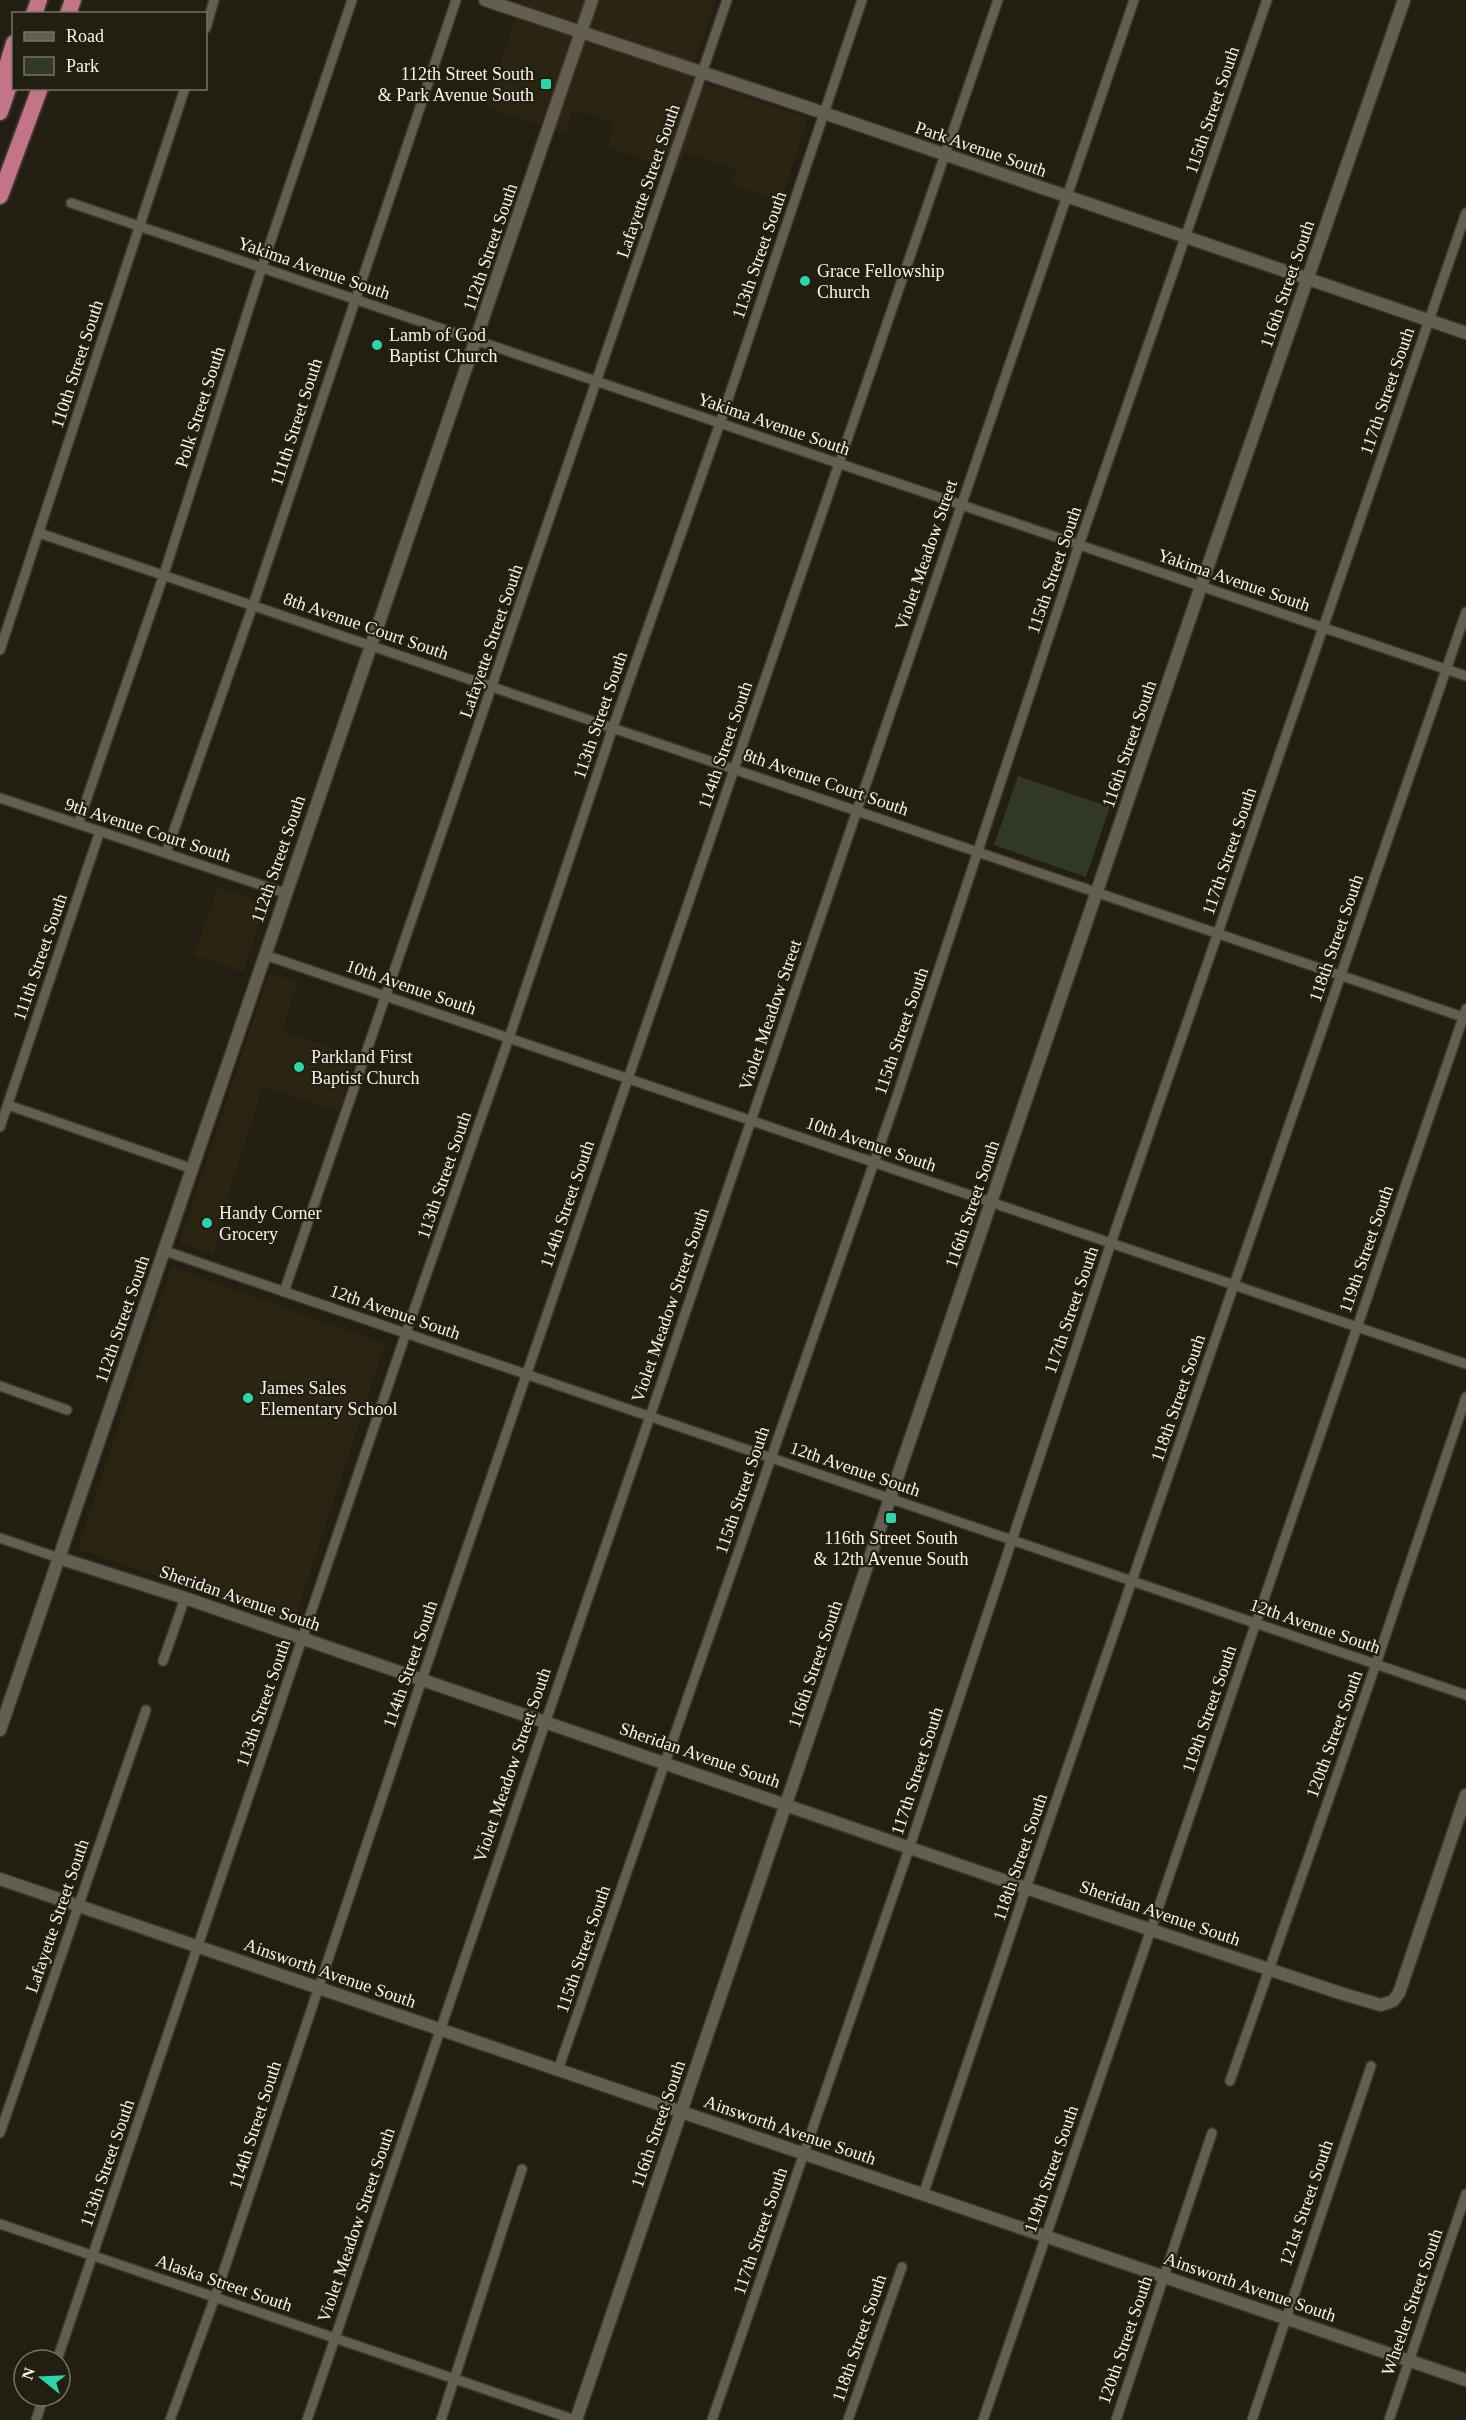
<svg xmlns="http://www.w3.org/2000/svg" width="1466" height="2420" font-family="Georgia,serif">
  <style>
    .built { fill: #2b2411 }
    .green { fill: #313827 }
    .lines { fill: none; stroke-linecap: round; stroke-linejoin: round }
    .street-casing { stroke: #3b3730; stroke-width: 12 }
    .secondary-casing { stroke: #3b3730; stroke-width: 15 }
    .highway-casing { stroke: #3b3730; stroke-width: 20 }
    .street { stroke: #635e50; stroke-width: 9 }
    .secondary { stroke: #635e50; stroke-width: 12 }
    .highway { stroke: #c47488; stroke-width: 16 }
    .poi-dot { fill: #2dd5ab; stroke: #231e12; stroke-width: 2 }
    .labels { text-anchor: middle; dominant-baseline: central; stroke-width: 4.5; stroke-linejoin: round; paint-order: stroke }
    .poi-label { font-size: 18px; fill: #f6f3ea; stroke: #231e12; text-anchor: start }
    .street-label { font-size: 18px; fill: #f6f3ea; stroke: #231e12 }
  </style>
  <rect width="100%" height="100%" fill="#231e12"/>
  <g class="built">
    <path d="M521,0h194l-26,78 119,40 -27,83 -50,-16 5,-16 -51,-17 -7,19 -71,-24 8,-24 -42,-14 -8,24 -79,-26z"/>
    <path d="M218,887l48,16 -23,69 -49,-17z"/>
    <path d="M269,973l29,9 -16,49 75,24 -18,57 -76,-25 -36,112 4,2 -18,53 -33,-11z"/>
    <path d="M172,1267l213,77 -91,278 -216,-73z"/>
  </g>
  <path class="green" d="M1018,776l92,31 -24,70 -92,-32z"/>
  <g class="lines">
    <g class="street-casing">
      <g id="street">
        <path d="M206,28l8,-28"/>
        <path d="M71,203l1395,473"/>
        <path d="M39,533l1427,485"/>
        <path d="M0,650l185,-562"/>
        <path d="M0,798l285,95"/>
        <path d="M78,824l86,-250 98,-307 90,-267"/>
        <path d="M166,853l87,-248 203,-605"/>
        <path d="M265,955l1201,409"/>
        <path d="M8,1105l185,64"/>
        <path d="M0,1127l100,-296"/>
        <path d="M165,1251l1301,444"/>
        <path d="M284,1292l443,-1292"/>
        <path d="M0,1386l67,24"/>
        <path d="M0,1538l59,20"/>
        <path d="M163,1661l22,-63"/>
        <path d="M558,2070l337,-968 184,-557 188,-545"/>
        <path d="M1230,2081l146,-417 90,-267"/>
        <path d="M0,2133l146,-423"/>
        <path d="M923,2195l103,-307 440,-1276"/>
        <path d="M0,2224l575,196"/>
        <path d="M57,2360l349,-1027 103,-295 104,-311 107,-304 142,-423"/>
        <path d="M36,2420l8,-24"/>
        <path d="M170,2420l45,-123 207,-618 576,-1679"/>
        <path d="M307,2420l827,-2420"/>
        <path d="M441,2420l81,-251"/>
        <path d="M712,2420l198,-574 201,-603 355,-1030"/>
        <path d="M848,2420l54,-153"/>
        <path d="M983,2420l483,-1411"/>
        <path d="M1116,2420l96,-287"/>
        <path d="M1252,2420l119,-354"/>
        <path d="M1389,2420l77,-226"/>
      </g>
    </g>
    <g class="secondary-casing">
      <g id="secondary">
        <path d="M485,0l339,113 642,220"/>
        <path d="M59,1558l126,40 841,290 317,106 38,11 12,-4 6,-8 67,-198"/>
        <path d="M0,1730l592,-1730"/>
        <path d="M0,1879l1466,501"/>
        <path d="M576,2420l625,-1834 203,-586"/>
      </g>
    </g>
    <g class="highway-casing">
      <g id="highway">
        <path d="M34,14l5,-14"/>
        <path d="M68,14l5,-14"/>
        <path d="M0,89l14,-46"/>
        <path d="M0,112l11,-32"/>
        <path d="M0,196l40,-108"/>
      </g>
    </g>
    <use href="#street" class="street"/>
    <use href="#secondary" class="secondary"/>
    <use href="#highway" class="highway"/>
  </g>
  <g class="poi-dot">
    <rect x="540" y="78" width="12" height="12" rx="3"/>
    <circle cx="805" cy="281" r="6"/>
    <circle cx="377" cy="345" r="6"/>
    <circle cx="299" cy="1067" r="6"/>
    <circle cx="207" cy="1223" r="6"/>
    <circle cx="248" cy="1398" r="6"/>
    <rect x="885" y="1512" width="12" height="12" rx="3"/>
  </g>
  <g class="labels">
    <g class="poi-label">
      <text x="534" y="74" text-anchor="end">112th Street South<tspan x="534" dy="21">&amp; Park Avenue South</tspan></text>
      <text x="817" y="271">Grace Fellowship<tspan x="817" dy="21">Church</tspan></text>
      <text x="389" y="335">Lamb of God<tspan x="389" dy="21">Baptist Church</tspan></text>
      <text x="311" y="1057">Parkland First<tspan x="311" dy="21">Baptist Church</tspan></text>
      <text x="219" y="1213">Handy Corner<tspan x="219" dy="21">Grocery</tspan></text>
      <text x="260" y="1388">James Sales<tspan x="260" dy="21">Elementary School</tspan></text>
      <text x="891" y="1538" text-anchor="middle">116th Street South<tspan x="891" dy="21">&amp; 12th Avenue South</tspan></text>
    </g>
    <g class="street-label">
      <text transform="translate(1212 110) rotate(-71)">115th Street South</text>
      <text transform="translate(981 149) rotate(19)">Park Avenue South</text>
      <text transform="translate(648 181) rotate(-71)">Lafayette Street South</text>
      <text transform="translate(490 247) rotate(-71)">112th Street South</text>
      <text transform="translate(759 255) rotate(-71)">113th Street South</text>
      <text transform="translate(314 268) rotate(19)">Yakima Avenue South</text>
      <text transform="translate(1287 284) rotate(-71)">116th Street South</text>
      <text transform="translate(77 364) rotate(-72)">110th Street South</text>
      <text transform="translate(1387 391) rotate(-71)">117th Street South</text>
      <text transform="translate(200 407) rotate(-72)">Polk Street South</text>
      <text transform="translate(296 422) rotate(-72)">111th Street South</text>
      <text transform="translate(774 424) rotate(19)">Yakima Avenue South</text>
      <text transform="translate(926 555) rotate(-71)">Violet Meadow Street</text>
      <text transform="translate(1054 570) rotate(-71)">115th Street South</text>
      <text transform="translate(1234 580) rotate(19)">Yakima Avenue South</text>
      <text transform="translate(366 626) rotate(19)">8th Avenue Court South</text>
      <text transform="translate(491 641) rotate(-71)">Lafayette Street South</text>
      <text transform="translate(600 715) rotate(-71)">113th Street South</text>
      <text transform="translate(1129 744) rotate(-71)">116th Street South</text>
      <text transform="translate(725 745) rotate(-71)">114th Street South</text>
      <text transform="translate(826 782) rotate(19)">8th Avenue Court South</text>
      <text transform="translate(148 830) rotate(18)">9th Avenue Court South</text>
      <text transform="translate(1229 851) rotate(-71)">117th Street South</text>
      <text transform="translate(278 859) rotate(-71)">112th Street South</text>
      <text transform="translate(1336 938) rotate(-71)">118th Street South</text>
      <text transform="translate(40 957) rotate(-71)">111th Street South</text>
      <text transform="translate(411 987) rotate(19)">10th Avenue South</text>
      <text transform="translate(770 1015) rotate(-71)">Violet Meadow Street</text>
      <text transform="translate(901 1031) rotate(-71)">115th Street South</text>
      <text transform="translate(871 1144) rotate(19)">10th Avenue South</text>
      <text transform="translate(444 1175) rotate(-71)">113th Street South</text>
      <text transform="translate(567 1204) rotate(-71)">114th Street South</text>
      <text transform="translate(972 1204) rotate(-71)">116th Street South</text>
      <text transform="translate(1366 1249) rotate(-71)">119th Street South</text>
      <text transform="translate(670 1305) rotate(-71)">Violet Meadow Street South</text>
      <text transform="translate(1071 1310) rotate(-71)">117th Street South</text>
      <text transform="translate(395 1312) rotate(19)">12th Avenue South</text>
      <text transform="translate(122 1319) rotate(-71)">112th Street South</text>
      <text transform="translate(1178 1398) rotate(-71)">118th Street South</text>
      <text transform="translate(855 1469) rotate(19)">12th Avenue South</text>
      <text transform="translate(742 1490) rotate(-71)">115th Street South</text>
      <text transform="translate(240 1598) rotate(19)">Sheridan Avenue South</text>
      <text transform="translate(1315 1626) rotate(19)">12th Avenue South</text>
      <text transform="translate(410 1664) rotate(-71)">114th Street South</text>
      <text transform="translate(815 1664) rotate(-71)">116th Street South</text>
      <text transform="translate(263 1703) rotate(-71)">113th Street South</text>
      <text transform="translate(1209 1709) rotate(-71)">119th Street South</text>
      <text transform="translate(1334 1734) rotate(-70)">120th Street South</text>
      <text transform="translate(700 1755) rotate(19)">Sheridan Avenue South</text>
      <text transform="translate(512 1765) rotate(-71)">Violet Meadow Street South</text>
      <text transform="translate(917 1771) rotate(-72)">117th Street South</text>
      <text transform="translate(1020 1857) rotate(-71)">118th Street South</text>
      <text transform="translate(1160 1913) rotate(19)">Sheridan Avenue South</text>
      <text transform="translate(57 1916) rotate(-71)">Lafayette Street South</text>
      <text transform="translate(583 1949) rotate(-71)">115th Street South</text>
      <text transform="translate(330 1973) rotate(19)">Ainsworth Avenue South</text>
      <text transform="translate(658 2124) rotate(-71)">116th Street South</text>
      <text transform="translate(255 2125) rotate(-72)">114th Street South</text>
      <text transform="translate(790 2130) rotate(19)">Ainsworth Avenue South</text>
      <text transform="translate(107 2163) rotate(-71)">113th Street South</text>
      <text transform="translate(1051 2169) rotate(-71)">119th Street South</text>
      <text transform="translate(1306 2203) rotate(-71)">121st Street South</text>
      <text transform="translate(356 2225) rotate(-71)">Violet Meadow Street South</text>
      <text transform="translate(760 2231) rotate(-71)">117th Street South</text>
      <text transform="translate(224 2283) rotate(19)">Alaska Street South</text>
      <text transform="translate(1250 2287) rotate(19)">Ainsworth Avenue South</text>
      <text transform="translate(1412 2302) rotate(-71)">Wheeler Street South</text>
      <text transform="translate(859 2338) rotate(-71)">118th Street South</text>
      <text transform="translate(1125 2340) rotate(-71)">120th Street South</text>
    </g>
  </g>
  <rect x="12" y="12" width="195" height="78" fill="#231e12" stroke="#777368" stroke-width="1.5"/>
  <rect x="24" y="32" width="30" height="9" fill="#635e50" stroke="#777368" stroke-width="1.5"/>
  <text x="66" y="42" font-size="18" fill="#f6f3ea">Road</text>
  <rect x="24" y="57" width="30" height="18" fill="#313827" stroke="#777368" stroke-width="1.5"/>
  <text x="66" y="72" font-size="18" fill="#f6f3ea">Park</text>
  <g transform="translate(42 2378) rotate(288)"><circle r="28" fill="#231e12" stroke="#777368" stroke-width="1.5"/>
  <path d="M0-4.5L10 22L0 15L-10 22Z" fill="#2dd5ab"/>
  <text y="-9" font-size="16" font-weight="bold" text-anchor="middle" fill="#f6f3ea">N</text>
  </g>
</svg>
